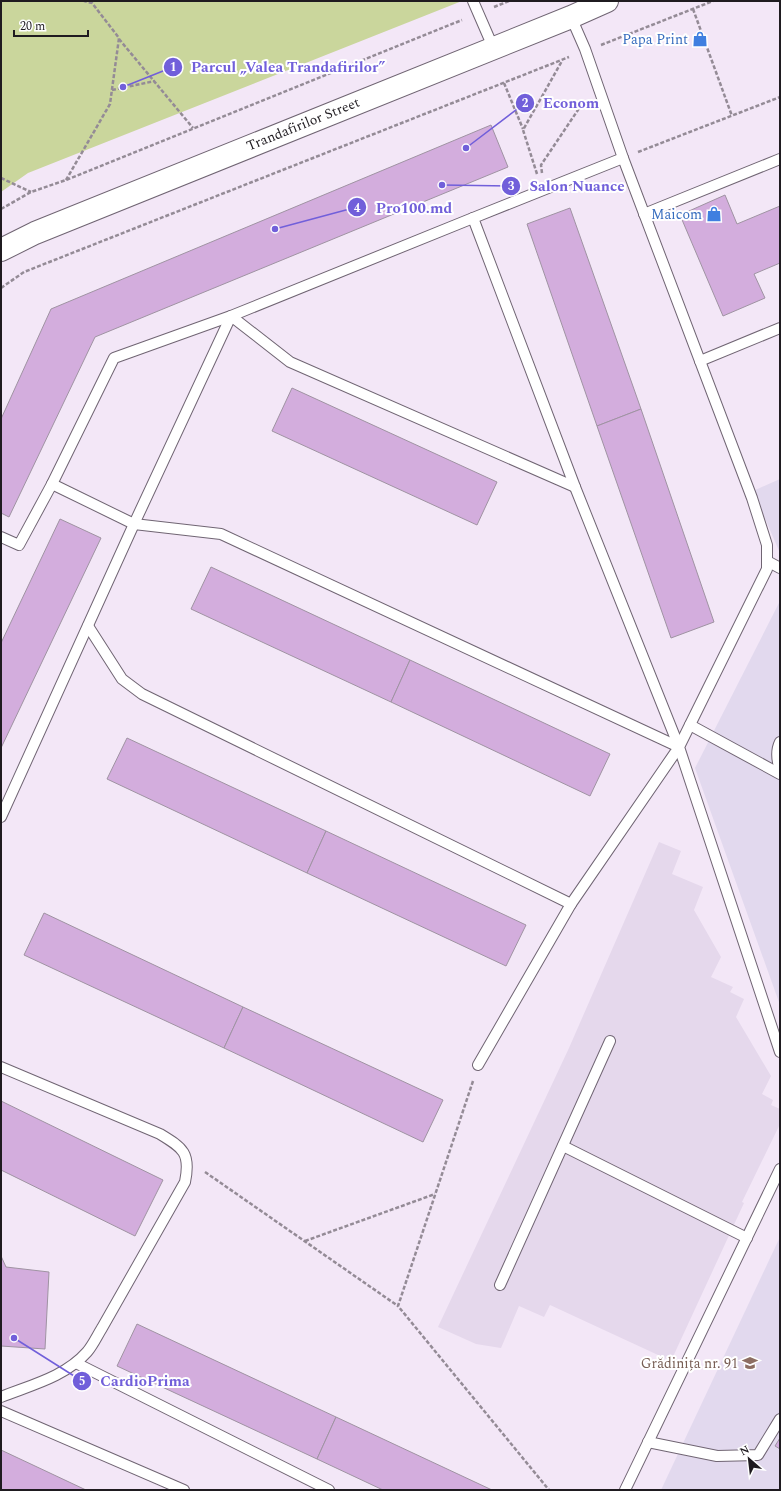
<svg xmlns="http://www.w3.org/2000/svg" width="781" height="1491" font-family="Spectral,serif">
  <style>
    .industrial { fill: #e5d8ec }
    .education { fill: #e2d9ee }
    .green { fill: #cad69c }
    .building { fill: #d3addd; stroke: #9f93a2 }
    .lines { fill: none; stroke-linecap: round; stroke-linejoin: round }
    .service-casing { stroke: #706573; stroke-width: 12 }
    .secondary-casing { stroke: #706573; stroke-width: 24 }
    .path { stroke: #948b96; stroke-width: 2.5; stroke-dasharray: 4 2; stroke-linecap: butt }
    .service { stroke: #fff; stroke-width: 10 }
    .secondary { stroke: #fff; stroke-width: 22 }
    .labels { text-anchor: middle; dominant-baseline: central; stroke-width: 4; stroke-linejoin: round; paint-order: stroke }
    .shop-label { font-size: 14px; fill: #366cbe; stroke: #fff; text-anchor: end }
    .street-label { font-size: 14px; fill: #1f1b20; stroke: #fff }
    .education-label { font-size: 14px; fill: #785e54; stroke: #fff; text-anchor: end }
    .leader { fill: none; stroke: #715fda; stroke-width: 1.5 }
    .callout-dot { fill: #715fda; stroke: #fff; stroke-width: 1.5 }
    .mark-label { font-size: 12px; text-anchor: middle; font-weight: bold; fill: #fff }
    .callout-label { font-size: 15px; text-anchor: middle; font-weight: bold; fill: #715fda; stroke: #fff; stroke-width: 4; stroke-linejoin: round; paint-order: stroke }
  </style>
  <rect width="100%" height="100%" fill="#f3e7f7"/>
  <path class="industrial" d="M659,842l22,9 -9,23 31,13 -9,23 27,47 -10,20 22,10 -3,5 14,7 -8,18 35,59 -9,18 11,6 -2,5 9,4v15l-38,78 2,1 -73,158 -121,-56 -6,12 -25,-11 -18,42 -25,-4 -38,-17 131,-279z"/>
  <g class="education">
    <path d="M780,479v74l-27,-62z"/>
    <path d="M780,601v404l-85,-237z"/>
    <path d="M780,1237v253h-119z"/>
  </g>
  <path class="green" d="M1,1h461l-434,172 -27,19z"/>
  <g class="building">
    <path d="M491,125l17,42 -413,170 -86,180 -8,-4v-94l50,-110z"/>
    <path d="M725,195l12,29 43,-18v57l-26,11 11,24 -42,18 -43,-101z"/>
    <path d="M570,208l71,201 -44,17 -70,-202z"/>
    <path d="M292,388l205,94 -20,43 -205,-94z"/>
    <path d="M641,409l73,213 -43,16 -74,-212z"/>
    <path d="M60,519l41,19 -100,210v-105z"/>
    <path d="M211,567l199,93 -19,42 -200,-93z"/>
    <path d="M410,660l200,94 -20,42 -199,-94z"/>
    <path d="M127,738l199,93 -19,42 -200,-94z"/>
    <path d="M326,831l200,94 -20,41 -199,-93z"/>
    <path d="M44,913l199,94 -19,41 -200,-93z"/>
    <path d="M243,1007l200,93 -20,42 -199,-94z"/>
    <path d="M1,1101l162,79 -28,56 -134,-66z"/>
    <path d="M1,1256l5,11 43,5 -4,77 -44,-3z"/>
    <path d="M137,1324l199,93 -19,42 -200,-93z"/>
    <path d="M336,1417l156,73h-109l-66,-31z"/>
    <path d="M780,1438v11l-5,-3z"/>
    <path d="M1,1450l85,40h-85z"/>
  </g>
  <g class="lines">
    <g class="service-casing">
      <g id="service">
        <path d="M473,1l20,46"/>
        <path d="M571,17l14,32 38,109 129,340 15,47v24l-88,178 101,305"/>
        <path d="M623,158l-150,60 102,269 104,260"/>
        <path d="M644,214l136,-55"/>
        <path d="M700,361l80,-33"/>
        <path d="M52,484l62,-126 117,-42 59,46 285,125"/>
        <path d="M1,537l18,8 33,-61 82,40 87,10 458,213 -108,157 -93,161"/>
        <path d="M767,561l13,7"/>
        <path d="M88,626l34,53 20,15 429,210"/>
        <path d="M690,725l90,49"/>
        <path d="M780,742c-4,8 -3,19 0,28"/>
        <path d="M1,817l133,-293 97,-208 242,-98"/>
        <path d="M1,1067l159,67c23,14 31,19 25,48l-83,146c-5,8 -9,17 -15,24 -22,25 -56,33 -86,45"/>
        <path d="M563,1146l184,92"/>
        <path d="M500,1285l110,-244"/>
        <path d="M76,1363l253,127"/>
        <path d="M1,1411l183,79"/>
        <path d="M648,1442l69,14 41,-1 22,-36"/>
        <path d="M625,1490l155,-321"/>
      </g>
    </g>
    <g class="secondary-casing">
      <path id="secondary" d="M1,250l34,-17 536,-216 36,-16"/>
    </g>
    <g class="path">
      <path d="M494,7l15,-6"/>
      <path d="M693,9l39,107"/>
      <path d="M119,39l74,89"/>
      <path d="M601,45l112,-44"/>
      <path d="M504,83l19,46"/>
      <path d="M112,90l43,-9"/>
      <path d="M638,152l142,-55"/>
      <path d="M542,173l-1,-8 43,-64"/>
      <path d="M537,174l-14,-44 39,-69"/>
      <path d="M1,178l30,14"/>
      <path d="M66,180l44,-76 9,-66 -27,-35 -8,-2"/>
      <path d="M1,209l30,-17 35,-12 396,-160"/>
      <path d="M1,288l23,-16 545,-215"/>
      <path d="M473,1081l-75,225 151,184"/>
      <path d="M205,1172l193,134"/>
      <path d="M305,1241l130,-47"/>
    </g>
    <use href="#service" class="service"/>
    <use href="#secondary" class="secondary"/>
  </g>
  <defs>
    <g id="shop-bare" transform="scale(1.2)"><path d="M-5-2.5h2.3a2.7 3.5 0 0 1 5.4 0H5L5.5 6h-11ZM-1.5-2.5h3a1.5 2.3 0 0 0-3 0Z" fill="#3f7fe0" stroke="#fff" stroke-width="2.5" paint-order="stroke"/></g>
    <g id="school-bare" transform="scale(1.2)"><path d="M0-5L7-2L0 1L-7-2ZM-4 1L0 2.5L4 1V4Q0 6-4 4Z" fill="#8d6e63" stroke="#fff" stroke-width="2.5" paint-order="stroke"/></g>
  </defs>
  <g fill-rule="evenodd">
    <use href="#shop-bare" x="700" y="39"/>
    <use href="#shop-bare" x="714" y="214"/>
    <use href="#school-bare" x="750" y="1363"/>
  </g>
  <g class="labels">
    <g class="shop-label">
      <text x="688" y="39">Papa Print</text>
      <text x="702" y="214">Maicom</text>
    </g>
    <g class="street-label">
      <text transform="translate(303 124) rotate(-22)">Trandafirilor Street</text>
    </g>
    <g class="education-label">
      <text x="738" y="1363">Grădinița nr. 91</text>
    </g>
  </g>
  <path class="leader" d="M123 87L173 67M466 148L525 103M442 185L511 186M275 229L357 207M14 1338L82 1381"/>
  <g class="callout-dot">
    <circle cx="123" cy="87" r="4"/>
    <circle cx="466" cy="148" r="4"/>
    <circle cx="442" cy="185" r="4"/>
    <circle cx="275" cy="229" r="4"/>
    <circle cx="14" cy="1338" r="4"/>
    <circle cx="173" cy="67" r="10"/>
    <circle cx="525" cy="103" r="10"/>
    <circle cx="511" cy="186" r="10"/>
    <circle cx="357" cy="207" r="10"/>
    <circle cx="82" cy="1381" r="10"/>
  </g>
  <g class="mark-label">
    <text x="173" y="71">1</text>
    <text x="525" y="107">2</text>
    <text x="511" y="190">3</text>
    <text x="357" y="212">4</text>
    <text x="82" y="1385">5</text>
  </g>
  <g class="callout-label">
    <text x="288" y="72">Parcul „Valea Trandafirilor”</text>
    <text x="571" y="108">Econom</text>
    <text x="577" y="191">Salon Nuance</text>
    <text x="414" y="213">Pro100.md</text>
    <text x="145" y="1386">CardioPrima</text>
  </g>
  <rect width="781" height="1491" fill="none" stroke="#1f1b20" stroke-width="4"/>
  <g transform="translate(749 1459) rotate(332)" stroke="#ffffff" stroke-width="3" paint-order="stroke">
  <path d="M0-3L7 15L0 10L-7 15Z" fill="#1f1b20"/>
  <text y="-6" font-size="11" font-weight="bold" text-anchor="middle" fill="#1f1b20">N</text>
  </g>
  <path d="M14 30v6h74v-6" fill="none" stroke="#1f1b20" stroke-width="2"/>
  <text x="20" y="30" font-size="12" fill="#1f1b20" stroke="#ffffff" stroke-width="3" paint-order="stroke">20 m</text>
</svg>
